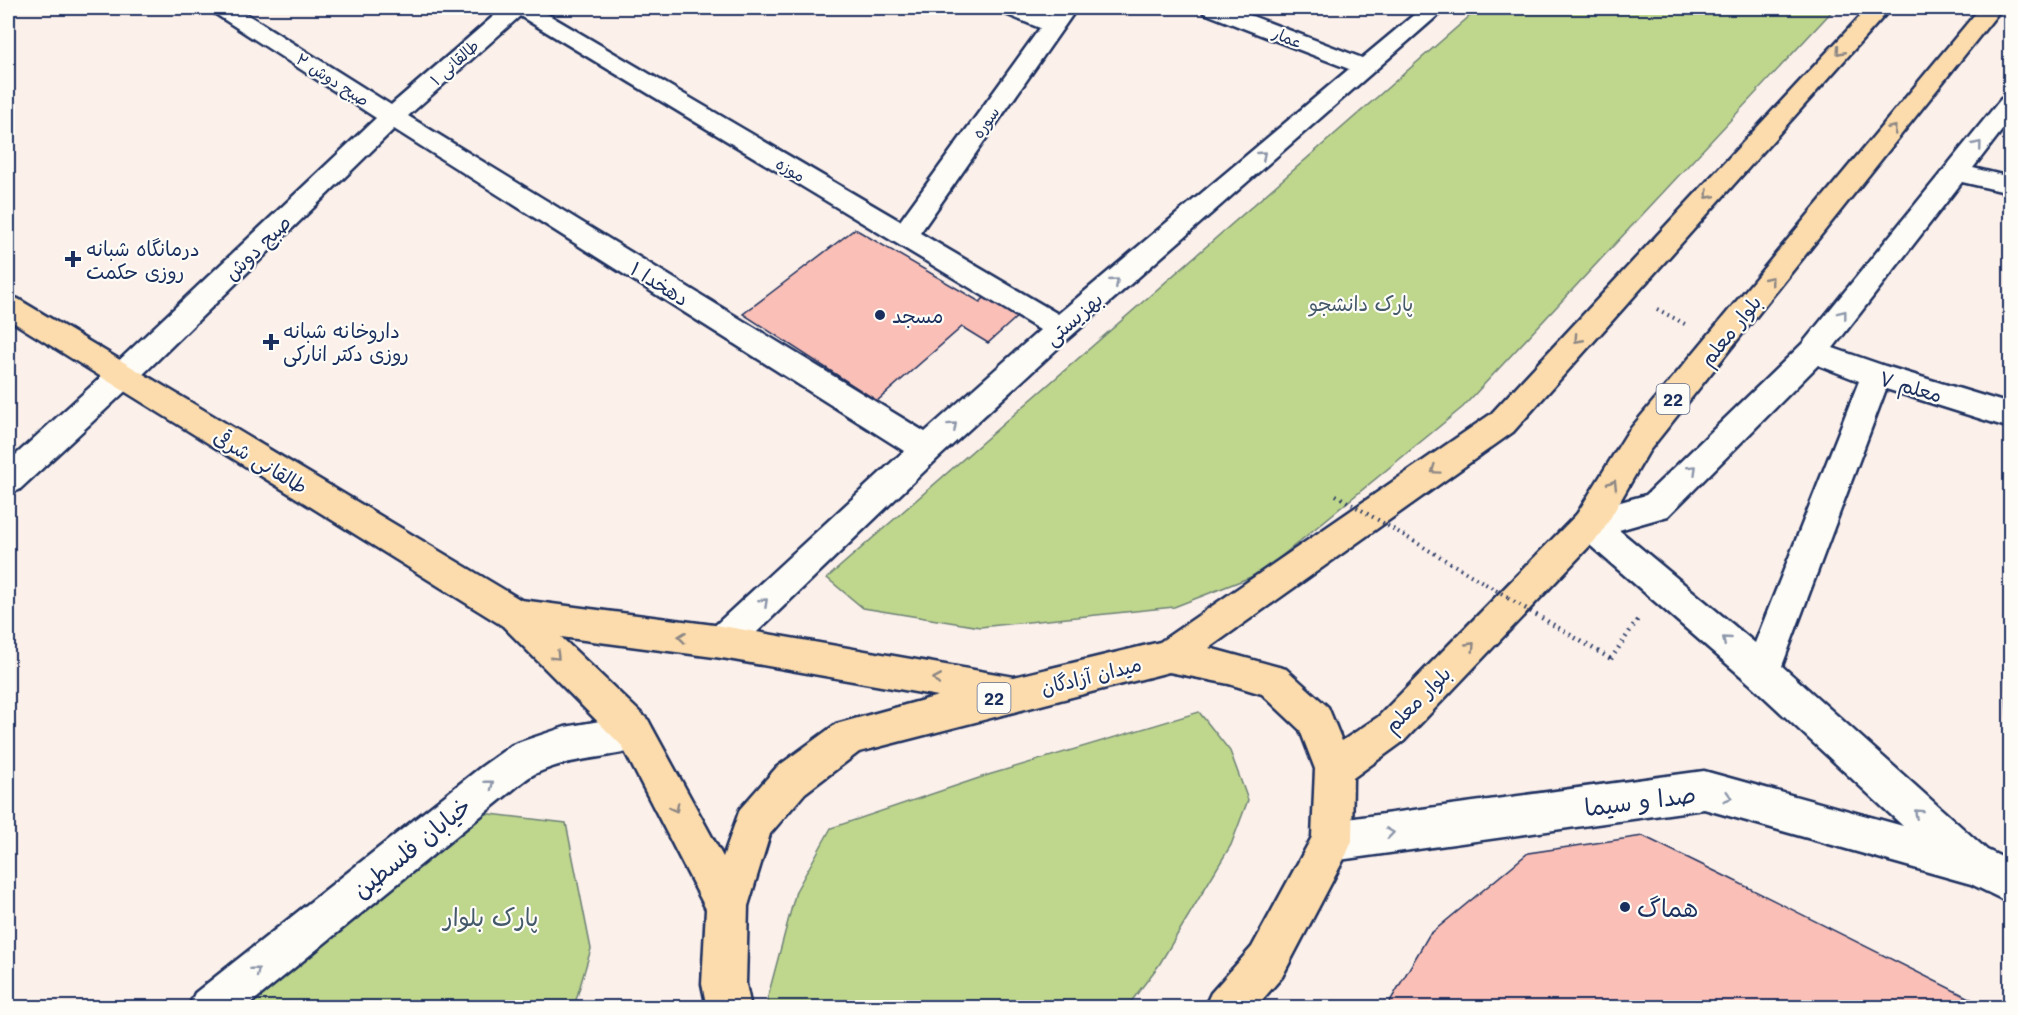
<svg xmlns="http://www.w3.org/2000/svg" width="2018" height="1015" font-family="Mali,'Playpen Sans Arabic',sans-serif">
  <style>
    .green { fill: #bfd68d; stroke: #6d8276; stroke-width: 1.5 }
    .building { fill: #fabfb6; stroke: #1b2f5e; stroke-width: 1.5 }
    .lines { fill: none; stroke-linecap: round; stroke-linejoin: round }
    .minor-casing { stroke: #1b2f5e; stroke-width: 5 }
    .major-casing { stroke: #1b2f5e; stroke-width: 5 }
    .path-far1 { stroke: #1b2f5e; stroke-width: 4; stroke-dasharray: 1.5 4.5; stroke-linecap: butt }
    .path { stroke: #1b2f5e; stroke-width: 4.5; stroke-dasharray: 1.5 5; stroke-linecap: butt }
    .minor { fill: #fdfcf7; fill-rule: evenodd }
    .major { fill: #fcdcac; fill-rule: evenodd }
    .path-bridge-far1 { stroke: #1b2f5e; stroke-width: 4; stroke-dasharray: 1.5 4.5; stroke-linecap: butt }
    .path-bridge { stroke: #1b2f5e; stroke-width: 4.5; stroke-dasharray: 1.5 5; stroke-linecap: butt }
    .oneway { stroke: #8c8685 }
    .oneway2 { stroke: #8c96aa }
    .poi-dot { fill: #1b2f5e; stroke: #fdfcf7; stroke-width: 2 }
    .labels { text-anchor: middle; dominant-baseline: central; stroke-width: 4.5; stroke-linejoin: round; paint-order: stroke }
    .far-street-label { font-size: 16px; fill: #1b2f5e; stroke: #fdfcf7 }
    .shield { fill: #fdfcf7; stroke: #5f6c8c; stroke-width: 1.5 }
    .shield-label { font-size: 18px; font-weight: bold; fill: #1b2f5e }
    .street-label { font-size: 20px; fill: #1b2f5e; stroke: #fdfcf7 }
    .poi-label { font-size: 20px; fill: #1b2f5e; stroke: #fdfcf7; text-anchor: start }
    .park-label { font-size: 20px; fill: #44596a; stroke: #fdfcf7 }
    .near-street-label { font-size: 24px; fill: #1b2f5e; stroke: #fdfcf7 }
    .near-poi-label { font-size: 24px; fill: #1b2f5e; stroke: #fdfcf7; text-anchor: start }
    .near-park-label { font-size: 24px; fill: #44596a; stroke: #fdfcf7 }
  </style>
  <rect width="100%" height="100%" fill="#fcf0ea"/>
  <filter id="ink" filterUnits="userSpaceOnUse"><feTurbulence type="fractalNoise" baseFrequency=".0167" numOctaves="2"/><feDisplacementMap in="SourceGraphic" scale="12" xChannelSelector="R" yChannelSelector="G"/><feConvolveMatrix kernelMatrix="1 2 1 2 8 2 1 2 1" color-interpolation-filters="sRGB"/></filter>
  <g filter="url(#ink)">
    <g class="green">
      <path d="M1479,8h356l-372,399 -202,166 -87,34 -194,20 -117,-19 -36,-30z"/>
      <path d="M1199,712l31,39 18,49 -17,45 -72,120 -32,42h-357l-3,-7 29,-109 35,-63 157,-53z"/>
      <path d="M474,812l92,11 25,126 -17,58 -343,1z"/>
    </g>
    <g class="building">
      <path d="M855,229l125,73 5,-5 33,19 -30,27 -26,-16 -85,74 -134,-87z"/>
      <path d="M2005,664l5,2v96z"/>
      <path d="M1643,836l88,43 258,129h-603l43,-73 99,-82z"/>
    </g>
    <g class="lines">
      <g class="minor-casing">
        <g id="minor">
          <path d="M211,8h26l154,97 112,-97h34l363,213 140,-193 -37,-15 -3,-5h29l20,8 6,-8h22l-157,225 138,81 291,-245 -145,-56 -3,-5h30l131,50 60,-50h24l-376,329 -132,121 -203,195 -13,5 -13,-5 -5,-11 5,-11 195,-180 -510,-322 -262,256 -113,105 -11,4v-32l102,-93 266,-251 -162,-105zM520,16l520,314 -115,102 -517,-316z"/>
          <path d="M2010,97v23l-37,48 37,9v16l-48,-11 -129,166 52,18 125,38v24l-124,-39 -104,277 205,184 23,11v42l-39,-19 -267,-75 -372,52 -14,-6 -6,-14 6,-14 14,-6 372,-50 199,55 -154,-143 -172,-149 -5,-10 5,-10 69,-19 156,-151 199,-245zM1818,365l41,16 -104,262 -136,-113 49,-14z"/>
          <path d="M635,715l13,5 6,13 -6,13c-35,13 -74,10 -109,26 -11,4 -21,14 -30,21l-264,215h-57l7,-15 286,-226 31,-22 14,-5 39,-13z"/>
        </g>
      </g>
      <g class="major-casing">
        <path id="major" d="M1868,8h23l-378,424 -304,216 77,21 42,38 14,34 36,-24 199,-203 50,-81 353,-425h22l-353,443 -48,83 -197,207 -51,37 -1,63 -6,14 -64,122 -27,31h-51l7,-15 41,-46 60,-110 3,-68 -15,-39 -38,-36 -33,-10 -60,-12 -310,80 -54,41 -35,41 -22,72 -2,78 5,24h-44l-5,-24 4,-75 -84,-163 -119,-120 -495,-307v-23l10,3 503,301 201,26 292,51 146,-35 331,-228zM561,637l161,21 216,38 -102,28 -59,43 -37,42 -17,48 -75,-137z"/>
      </g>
      <path class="path-far1" d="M1657,309l28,15"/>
      <path class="path" d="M1611,659l27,-40"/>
      <use href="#minor" class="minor"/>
      <use href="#major" class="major"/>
      <path class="path-bridge-far1" d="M1336,495l175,104"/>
      <path class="path-bridge" d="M1508,598l103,61"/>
    </g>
    <defs><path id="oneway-chevron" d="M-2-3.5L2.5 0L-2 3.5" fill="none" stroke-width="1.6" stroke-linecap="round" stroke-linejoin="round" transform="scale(1.5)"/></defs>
    <g class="oneway">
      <use href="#oneway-chevron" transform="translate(1840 51) rotate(132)"/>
      <use href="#oneway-chevron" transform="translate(1893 129) rotate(-51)"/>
      <use href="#oneway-chevron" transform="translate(1709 195) rotate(132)"/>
      <use href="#oneway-chevron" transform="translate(1770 280) rotate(-51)"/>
      <use href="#oneway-chevron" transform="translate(1578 339) rotate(132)"/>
      <use href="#oneway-chevron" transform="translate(1435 470) rotate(145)"/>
      <use href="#oneway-chevron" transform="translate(1613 484) rotate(-59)"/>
      <use href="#oneway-chevron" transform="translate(682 637) rotate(-173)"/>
      <use href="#oneway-chevron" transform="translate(1471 646) rotate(-46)"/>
      <use href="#oneway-chevron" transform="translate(556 656) rotate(45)"/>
      <use href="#oneway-chevron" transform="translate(937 679) rotate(-170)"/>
      <use href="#oneway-chevron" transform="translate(675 808) rotate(62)"/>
    </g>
    <g class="oneway2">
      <use href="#oneway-chevron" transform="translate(1978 145) rotate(-51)"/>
      <use href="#oneway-chevron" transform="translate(1262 155) rotate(-41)"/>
      <use href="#oneway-chevron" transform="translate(1115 282) rotate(-41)"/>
      <use href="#oneway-chevron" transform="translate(1843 314) rotate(-52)"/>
      <use href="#oneway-chevron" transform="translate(953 426) rotate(-42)"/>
      <use href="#oneway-chevron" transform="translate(1693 469) rotate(-44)"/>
      <use href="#oneway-chevron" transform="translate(764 602) rotate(-43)"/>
      <use href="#oneway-chevron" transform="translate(1726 640) rotate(-139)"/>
      <use href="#oneway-chevron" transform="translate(490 784) rotate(-38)"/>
      <use href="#oneway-chevron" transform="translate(1728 797) rotate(16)"/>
      <use href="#oneway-chevron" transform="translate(1918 813) rotate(-138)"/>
      <use href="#oneway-chevron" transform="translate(1390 833) rotate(-8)"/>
      <use href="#oneway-chevron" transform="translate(256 971) rotate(-39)"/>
    </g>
  </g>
  <g class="poi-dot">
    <path d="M70 250h6v6h6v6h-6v6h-6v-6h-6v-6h6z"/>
    <circle cx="880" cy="315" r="6"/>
    <path d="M268 333h6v6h6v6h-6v6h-6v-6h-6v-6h6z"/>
    <circle cx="1625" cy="907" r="6"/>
  </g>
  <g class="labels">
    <g class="far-street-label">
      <text transform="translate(1288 37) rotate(22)">عمار</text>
      <text transform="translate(454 62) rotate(-42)">طالقانی ۱</text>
      <text transform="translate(333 79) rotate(33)">صبح دوش ۲</text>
      <text transform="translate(985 122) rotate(-55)">سوره</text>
      <text transform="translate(791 169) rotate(31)">موزه</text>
    </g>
    <g class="shield">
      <rect x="1656.5" y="384" width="33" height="30" rx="4.5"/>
      <rect x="977.5" y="683" width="33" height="30" rx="4.5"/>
    </g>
    <g class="shield-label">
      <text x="1673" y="399">22</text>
      <text x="994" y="698">22</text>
    </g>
    <g class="street-label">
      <text transform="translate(257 247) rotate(-44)">صبح دوش</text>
      <text transform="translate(660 283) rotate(32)">دهخدا ۱</text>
      <text transform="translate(1073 318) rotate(-41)">بهزیستی</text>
      <text transform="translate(1730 330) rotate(-51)">بلوار معلم</text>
      <text transform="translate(1911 386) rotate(17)">معلم ۷</text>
      <text transform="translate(261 461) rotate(31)">طالقانی شرقی</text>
      <text transform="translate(1091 675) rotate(-14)">میدان آزادگان</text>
      <text transform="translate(1417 699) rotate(-45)">بلوار معلم</text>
    </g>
    <g class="poi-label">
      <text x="86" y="248">درمانگاه شبانه<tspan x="86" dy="23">روزی حکمت</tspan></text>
      <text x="892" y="315">مسجد</text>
      <text x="283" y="330">داروخانه شبانه<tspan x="283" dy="23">روزی دکتر انارکی</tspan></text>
    </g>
    <g class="park-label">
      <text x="1361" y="303">پارک دانشجو</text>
    </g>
    <g class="near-street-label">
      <text transform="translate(1640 800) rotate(-7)">صدا و سیما</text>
      <text transform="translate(411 847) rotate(-39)">خیابان فلسطین</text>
    </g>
    <g class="near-poi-label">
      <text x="1637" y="907">هماگ</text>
    </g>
    <g class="near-park-label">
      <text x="491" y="916">پارک بلوار</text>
    </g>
  </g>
  <rect width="2018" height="1015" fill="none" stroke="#fdfcf7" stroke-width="30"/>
  <rect x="15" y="15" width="1988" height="985" fill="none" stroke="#1b2f5e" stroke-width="2" filter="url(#ink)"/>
</svg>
